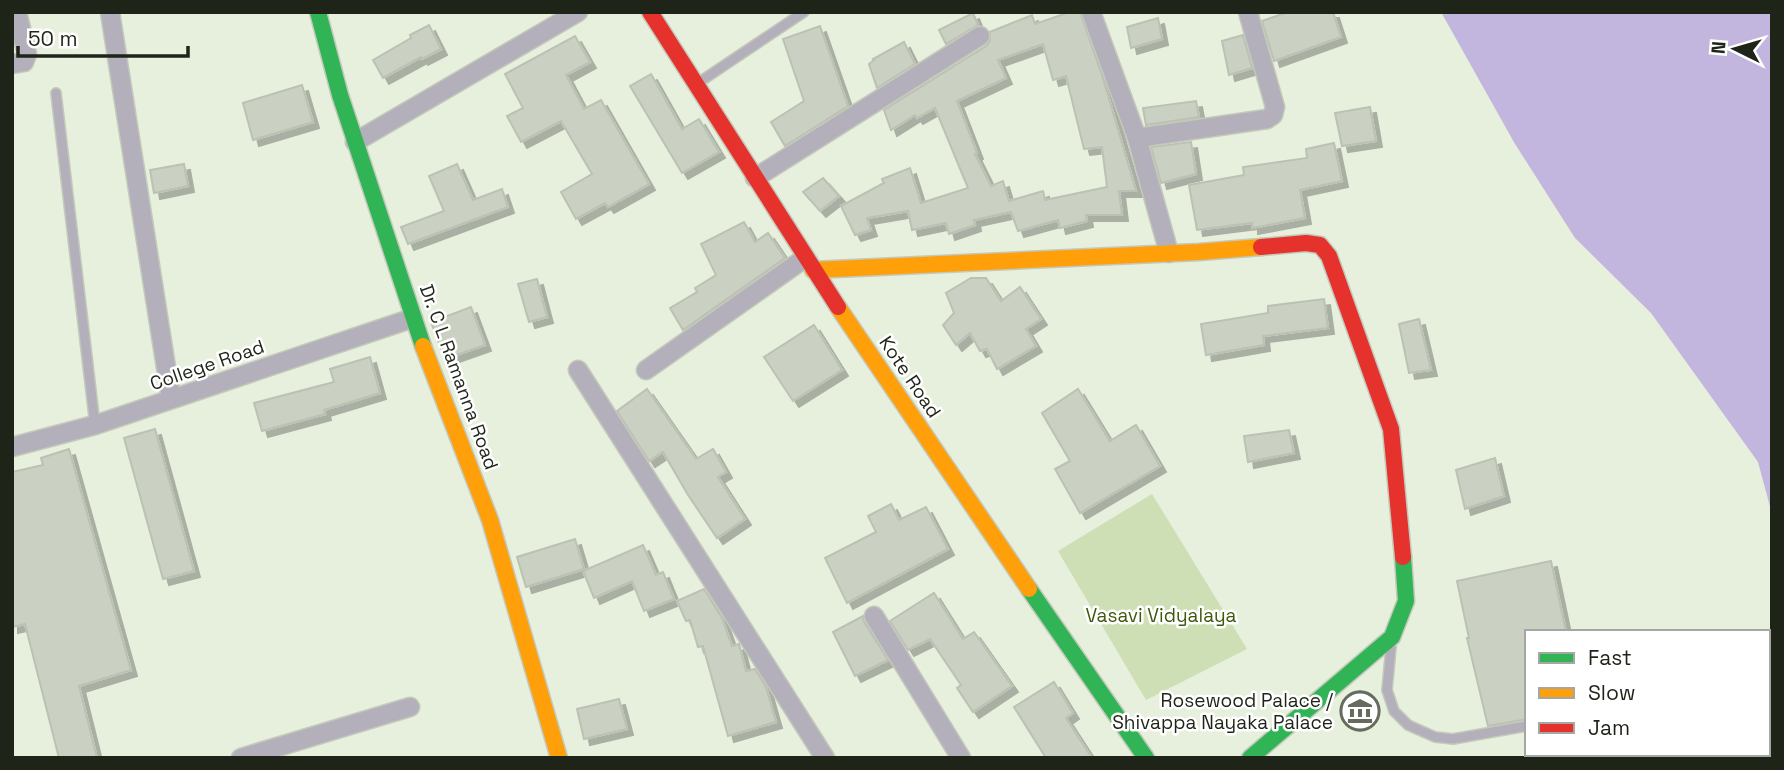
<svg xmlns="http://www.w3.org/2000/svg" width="1784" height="770" font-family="'Space Grotesk',sans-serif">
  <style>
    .green { fill: #cedfb5 }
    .water { fill: #c3b6de }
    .building { fill: #cad0c2; stroke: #bcc2b3; stroke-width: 2; fill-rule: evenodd; filter: url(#shadow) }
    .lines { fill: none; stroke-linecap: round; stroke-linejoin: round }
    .lane-casing { stroke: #c3c9bb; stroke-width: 12 }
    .street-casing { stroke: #c3c9bb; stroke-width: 21 }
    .fast-casing { stroke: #c3c9bb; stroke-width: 19 }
    .slow-casing { stroke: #c3c9bb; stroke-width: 19 }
    .jam-casing { stroke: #c3c9bb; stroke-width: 19 }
    .lane { stroke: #b3afbb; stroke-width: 9 }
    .street { stroke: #b3afbb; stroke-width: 18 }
    .fast { stroke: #30b455; stroke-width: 16 }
    .slow { stroke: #ff9f0a; stroke-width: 16 }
    .jam { stroke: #e5322d; stroke-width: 16 }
    .labels { text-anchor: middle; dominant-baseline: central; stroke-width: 5; stroke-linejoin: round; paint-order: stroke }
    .street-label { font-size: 19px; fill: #1f2418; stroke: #fff }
    .park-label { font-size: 19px; fill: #41580e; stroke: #fff }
    .poi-label { font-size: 19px; fill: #1f2418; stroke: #fff; text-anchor: end }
  </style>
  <defs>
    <filter id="shadow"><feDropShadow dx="6" dy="6" stdDeviation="0" flood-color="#0004"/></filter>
  </defs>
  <rect width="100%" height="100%" fill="#e7efdd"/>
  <path class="green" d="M1152,494l95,155 -101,51 -88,-149z"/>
  <path class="water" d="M1441,12h331v502l-14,-52 -107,-149 -76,-75 -60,-94z"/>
  <g class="building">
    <path d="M1070,12h10l22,63 34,116h-17l3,24h-36l1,6 -27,7 -2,-8 -40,11 -7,-19 -37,8 1,5 -26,9 -3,-11 -34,7 -4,-19 -41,7 4,12 -16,5 -14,-29 43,-23 -2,-4 28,-11 11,35 47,-15 -33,-80 -18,10 -2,-3 -24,15 -7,-20 102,-64 4,-5v-9l42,-17 3,9zM1043,44l10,36 13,-4 18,73 18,-2 5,40 -62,13 -2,-9 -34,10 -6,-20 -12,5 -16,-32 2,-1 -20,-52 49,-23 -8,-18z"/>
    <path d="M1288,12h45l8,25 -67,24 -12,-40z"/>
    <path d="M973,13l5,12 -32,19 -7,-14z"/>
    <path d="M1158,18l4,21 -31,9 -4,-21z"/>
    <path d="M429,25l12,24 -19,10 -1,-2 -38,21 -10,-18 38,-22 -1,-3z"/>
    <path d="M820,26l28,80 -63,40 -14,-24 33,-21 -21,-62z"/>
    <path d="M1243,35l9,33 -23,7 -7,-34z"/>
    <path d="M575,36l15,26 -24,13 18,34 17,-9 48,84 -41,23 -3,-4 -29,16 -15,-27 31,-18 -31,-53 -40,21 -14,-26 16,-8 -18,-34z"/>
    <path d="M904,42l11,22 -38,24 -8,-24 5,-4 -1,-1z"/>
    <path d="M651,74l31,55 17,-10 20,33 -37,21 -52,-87z"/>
    <path d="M302,85l11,37 -60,18 -10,-37z"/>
    <path d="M1196,101l3,16 -53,8 -3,-17z"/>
    <path d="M1370,107l6,34 -34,5 -7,-33z"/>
    <path d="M1191,142l5,32 -35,9 -10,-36z"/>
    <path d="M1334,143l8,38 -42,9 5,28 -53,10v-5l-55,7 -8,-45 55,-10 -1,-8 64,-9 -1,-9z"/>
    <path d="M184,164l4,22 -34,7 -4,-23z"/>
    <path d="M457,164l16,36 29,-11 6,18 -100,37 -7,-17 43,-16 -15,-35z"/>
    <path d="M823,178l16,18 -19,15 -17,-19z"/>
    <path d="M744,222l11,20 13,-9 17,25 -102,72 -13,-22 27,-16 -2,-4 21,-13 -15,-31z"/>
    <path d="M971,278h15l15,23 19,-14 21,32 -15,10 10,17 -39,23 -10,-20 -7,2 -10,-18 -14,12 -13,-20 11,-12 -8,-20z"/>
    <path d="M537,279l10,38 -18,5 -11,-38z"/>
    <path d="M1324,299l4,29 -65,8 1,9 -58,10 -5,-31 67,-11v-7z"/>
    <path d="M471,307l14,38 -40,14 -14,-37z"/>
    <path d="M1419,319l12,51 -22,3 -10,-49z"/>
    <path d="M814,325l28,45 -49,31 -29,-44z"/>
    <path d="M370,357l10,36 -56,17 1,4 -63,17 -8,-28 80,-21 -4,-13z"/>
    <path d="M647,389l49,70 17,-10 13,23 -8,5 27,42 -28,19 -29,-43 -25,-43 -14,9 -32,-50z"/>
    <path d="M1078,389l32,52 26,-16 24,41 -80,47 -25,-44 15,-8 -28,-48z"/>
    <path d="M155,429l39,142 -31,8 -39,-141z"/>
    <path d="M1289,430l5,23 -46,9 -4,-26z"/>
    <path d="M69,449l62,221 -52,16 18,72h-38l-34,-134 -13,3v-155l31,-7 -2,-7z"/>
    <path d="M1495,458l9,38 -39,13 -9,-39z"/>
    <path d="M891,504l8,16 27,-13 22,42 -101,54 -22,-45 51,-26 -8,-16z"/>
    <path d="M575,539l9,30 -58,18 -9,-30z"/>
    <path d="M643,545l13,30 7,-3 11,27 -30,12 -12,-30 -38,17 -11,-27z"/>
    <path d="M1551,561l15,71h-39v87l-39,7 -21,-88h2l-12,-57z"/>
    <path d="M704,589l18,29 10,28 7,-2 7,27 9,-2 11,18 10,35 -48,14 -25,-90 -5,1 -8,-27 -4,1 -9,-20z"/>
    <path d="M934,593l29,46 11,-7 38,54 -39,26 -16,-24 4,-3 -31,-46 -22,11 -18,-29z"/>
    <path d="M863,616l1,6 24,38 -33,16 -22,-44z"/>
    <path d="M1054,682l19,31 -7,5 26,40h-46l-32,-51z"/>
    <path d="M619,699l8,30 -43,10 -7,-30z"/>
  </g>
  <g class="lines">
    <g class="lane-casing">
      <g id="lane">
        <path d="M698,83l106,-71"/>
        <path d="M56,93l39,332"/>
        <path d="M1391,647l-4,43 7,21 14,14 27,12 18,2 74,-13"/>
      </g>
    </g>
    <g class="street-casing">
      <g id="street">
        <path d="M110,12l61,387"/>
        <path d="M1091,12l46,126 32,115"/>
        <path d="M12,64l12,-2 3,-8 -10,-42"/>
        <path d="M1137,138l130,-19 6,-4 2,-8 -27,-95"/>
        <path d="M355,142l223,-130"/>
        <path d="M755,178l225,-142"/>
        <path d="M578,370l247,388"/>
        <path d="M646,370l159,-112"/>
        <path d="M12,447l83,-22 318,-107"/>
        <path d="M874,616l87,142"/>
        <path d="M241,758l169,-51"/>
      </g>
    </g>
    <g class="fast-casing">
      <g id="fast">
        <path d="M318,12l22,83 83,251"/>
        <path d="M1029,589l117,169"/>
        <path d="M1250,758l142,-121 14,-36 -3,-44"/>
      </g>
    </g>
    <g class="slow-casing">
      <g id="slow">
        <path d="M813,270l386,-18 62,-5"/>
        <path d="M838,307l191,282"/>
        <path d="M423,346l67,174 69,238"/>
      </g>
    </g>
    <g class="jam-casing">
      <g id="jam">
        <path d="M650,12l188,295"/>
        <path d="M1261,247l45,-4 14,2 9,11 62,173 12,128"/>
      </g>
    </g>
    <use href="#lane" class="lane"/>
    <use href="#street" class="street"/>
    <use href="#fast" class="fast"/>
    <use href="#slow" class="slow"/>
    <use href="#jam" class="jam"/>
  </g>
  <defs>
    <g id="museum-ring" transform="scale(2.0125)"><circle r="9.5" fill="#fff" stroke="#656b5d" stroke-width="1.5"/><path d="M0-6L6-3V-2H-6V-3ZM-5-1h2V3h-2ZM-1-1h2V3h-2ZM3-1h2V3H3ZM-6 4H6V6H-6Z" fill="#656b5d"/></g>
  </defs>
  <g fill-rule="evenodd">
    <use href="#museum-ring" x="1360" y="711"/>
  </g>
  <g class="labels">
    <g class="street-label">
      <text transform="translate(207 365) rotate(-19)">College Road</text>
      <text transform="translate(459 377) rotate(70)">Dr. C L Ramanna Road</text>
      <text transform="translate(910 377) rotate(56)">Kote Road</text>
    </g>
    <g class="park-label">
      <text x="1161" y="615">Vasavi Vidyalaya</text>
    </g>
    <g class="poi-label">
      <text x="1333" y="700">Rosewood Palace /<tspan x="1333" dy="22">Shivappa Nayaka Palace</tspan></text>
    </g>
  </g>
  <rect width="1784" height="770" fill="none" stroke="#1f2418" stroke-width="28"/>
  <rect x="1525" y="630" width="245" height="126" fill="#ffffff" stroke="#a5a7a3" stroke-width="2"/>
  <rect x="1539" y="653" width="35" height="10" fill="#30b455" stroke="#a5a7a3" stroke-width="2"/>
  <text x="1588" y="665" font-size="21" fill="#1f2418">Fast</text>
  <rect x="1539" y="688" width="35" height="10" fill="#ff9f0a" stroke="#a5a7a3" stroke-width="2"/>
  <text x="1588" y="700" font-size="21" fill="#1f2418">Slow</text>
  <rect x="1539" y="723" width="35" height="10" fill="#e5322d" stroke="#a5a7a3" stroke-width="2"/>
  <text x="1588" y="735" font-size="21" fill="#1f2418">Jam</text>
  <g transform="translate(1735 49) rotate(275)" stroke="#ffffff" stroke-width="5" paint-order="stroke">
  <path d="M0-5L12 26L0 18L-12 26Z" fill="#1f2418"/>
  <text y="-10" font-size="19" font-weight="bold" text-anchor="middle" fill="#1f2418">N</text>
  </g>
  <path d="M18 46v10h170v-10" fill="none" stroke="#1f2418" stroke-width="3.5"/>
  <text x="28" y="46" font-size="21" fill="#1f2418" stroke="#ffffff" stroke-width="5" paint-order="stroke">50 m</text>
</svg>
